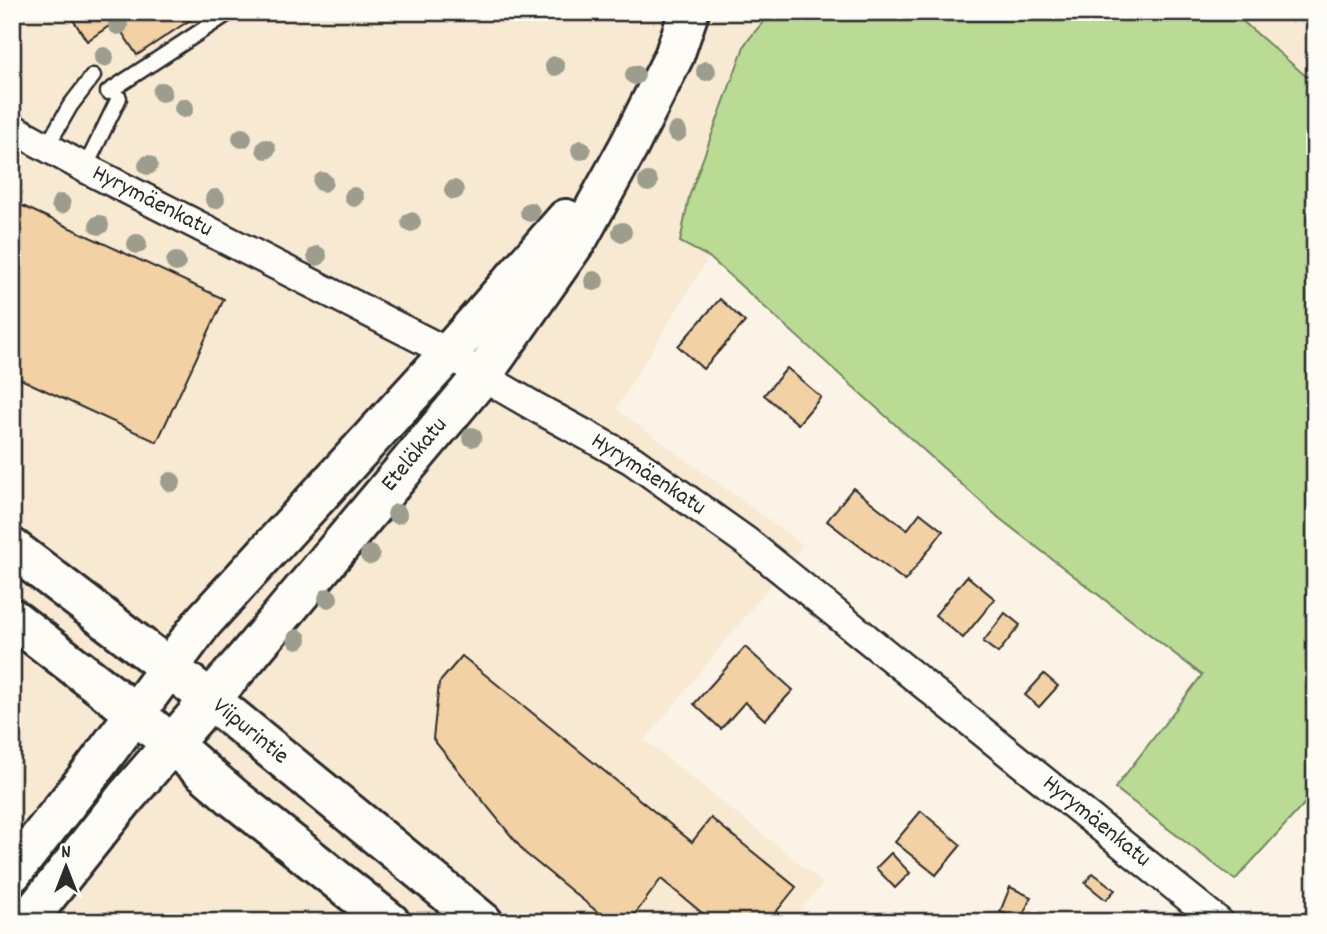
<svg xmlns="http://www.w3.org/2000/svg" width="1327" height="934" font-family="Dekko,sans-serif">
  <style>
    .built { fill: #f8e9d2 }
    .green { fill: #badb94; stroke: #728360; stroke-width: 2 }
    .building { fill: #f2d1a4; stroke: #2b2b2b; stroke-width: 2 }
    .lines { fill: none; stroke-linecap: round; stroke-linejoin: round }
    .lane-casing { stroke: #2b2b2b; stroke-width: 19 }
    .street-casing { stroke: #2b2b2b; stroke-width: 33 }
    .secondary-casing { stroke: #2b2b2b; stroke-width: 44 }
    .primary-casing { stroke: #2b2b2b; stroke-width: 44 }
    .lane { stroke: #fdfcf7; stroke-width: 14 }
    .street { stroke: #fdfcf7; stroke-width: 28 }
    .secondary { stroke: #fdfcf7; stroke-width: 38 }
    .primary { stroke: #fdfcf7; stroke-width: 38 }
    .tree { fill: #9c9d8d }
    .labels { text-anchor: middle; dominant-baseline: central; stroke-width: 5; stroke-linejoin: round; paint-order: stroke }
    .street-label { font-size: 24px; fill: #2b2b2b; stroke: #fdfcf7 }
  </style>
  <rect width="100%" height="100%" fill="#fbf3e6"/>
  <filter id="ink" filterUnits="userSpaceOnUse"><feTurbulence type="fractalNoise" baseFrequency=".0143" numOctaves="2"/><feDisplacementMap in="SourceGraphic" scale="14" xChannelSelector="R" yChannelSelector="G"/><feConvolveMatrix kernelMatrix="1 2 1 2 8 2 1 2 1" color-interpolation-filters="sRGB"/></filter>
  <g filter="url(#ink)">
    <g class="built">
      <path d="M12,12h759l-26,33 -65,197 29,15 -93,152 187,136 -158,195 178,143 -32,39h-779z"/>
      <path d="M1232,12h83v72z"/>
    </g>
    <path class="green" d="M771,12h461l83,72v708l-80,88 -120,-92 87,-113 -203,-157 -290,-261 -29,-15 9,-45 56,-153z"/>
    <g class="building">
      <path d="M68,12h134l-65,43 -22,-33 -28,19z"/>
      <path d="M14,202l210,97 -67,143 -145,-67v-169z"/>
      <path d="M720,299l25,23 -42,47 -25,-23z"/>
      <path d="M787,368l34,29 -23,27 -34,-29z"/>
      <path d="M853,488l54,42 13,-17 23,18 -38,50 -78,-60z"/>
      <path d="M967,576l28,23 -32,39 -28,-23z"/>
      <path d="M1005,613l15,12 -22,28 -15,-11z"/>
      <path d="M745,647l48,43 -28,30 -20,-18 -24,27 -27,-25z"/>
      <path d="M462,656l230,186 19,-24 85,69 -28,35h-55l-52,-43 -32,43h-19l-85,-69 -92,-114 6,-56z"/>
      <path d="M1044,674l14,12 -19,21 -14,-12z"/>
      <path d="M921,811l40,34 -25,30 -41,-33z"/>
      <path d="M891,853l19,20 -15,15 -19,-20z"/>
      <path d="M1093,873l22,17 -9,10 -21,-17z"/>
      <path d="M1010,887l21,10 -10,23 -21,-8z"/>
    </g>
    <g class="lines">
      <g class="lane-casing">
        <g id="lane">
          <path d="M108,92l122,-80"/>
          <path d="M46,148l24,-42 23,-30"/>
          <path d="M85,168l34,-70"/>
        </g>
      </g>
      <g class="street-casing">
        <path id="street" d="M12,128l73,40 364,185 33,23 55,32 95,52 115,82 472,380"/>
      </g>
      <g class="secondary-casing">
        <g id="secondary">
          <path d="M12,873l81,-103 110,-148 246,-269 117,-134"/>
          <path d="M26,922l99,-124 122,-141 235,-281 97,-139 50,-91 45,-90 15,-44"/>
        </g>
      </g>
      <g class="primary-casing">
        <g id="primary">
          <path d="M12,548l199,152 272,222"/>
          <path d="M12,618l123,95 99,85 156,124"/>
        </g>
      </g>
      <use href="#lane" class="lane"/>
      <use href="#street" class="street"/>
      <use href="#secondary" class="secondary"/>
      <use href="#primary" class="primary"/>
    </g>
    <g class="tree">
      <circle cx="118" cy="25" r="10"/>
      <circle cx="104" cy="57" r="10"/>
      <circle cx="555" cy="66" r="10"/>
      <circle cx="706" cy="71" r="10"/>
      <circle cx="635" cy="75" r="10"/>
      <circle cx="162" cy="92" r="10"/>
      <circle cx="184" cy="108" r="10"/>
      <circle cx="677" cy="132" r="10"/>
      <circle cx="242" cy="138" r="10"/>
      <circle cx="266" cy="149" r="10"/>
      <circle cx="581" cy="150" r="10"/>
      <circle cx="148" cy="165" r="10"/>
      <circle cx="323" cy="182" r="10"/>
      <circle cx="648" cy="182" r="10"/>
      <circle cx="454" cy="190" r="10"/>
      <circle cx="354" cy="197" r="10"/>
      <circle cx="215" cy="199" r="10"/>
      <circle cx="61" cy="204" r="10"/>
      <circle cx="530" cy="212" r="10"/>
      <circle cx="411" cy="222" r="10"/>
      <circle cx="99" cy="225" r="10"/>
      <circle cx="622" cy="232" r="10"/>
      <circle cx="137" cy="244" r="10"/>
      <circle cx="317" cy="256" r="10"/>
      <circle cx="176" cy="262" r="10"/>
      <circle cx="594" cy="281" r="10"/>
      <circle cx="472" cy="437" r="10"/>
      <circle cx="171" cy="482" r="10"/>
      <circle cx="397" cy="514" r="10"/>
      <circle cx="370" cy="555" r="10"/>
      <circle cx="328" cy="598" r="10"/>
      <circle cx="297" cy="639" r="10"/>
    </g>
  </g>
  <g class="labels">
    <g class="street-label">
      <text transform="translate(152 202) rotate(27)">Hyrymäenkatu</text>
      <text transform="translate(415 455) rotate(-50)">Eteläkatu</text>
      <text transform="translate(648 475) rotate(33)">Hyrymäenkatu</text>
      <text transform="translate(250 732) rotate(39)">Viipurintie</text>
      <text transform="translate(1096 822) rotate(39)">Hyrymäenkatu</text>
    </g>
  </g>
  <rect width="1327" height="934" fill="none" stroke="#fdfcf7" stroke-width="42"/>
  <rect x="21" y="21" width="1285" height="892" fill="none" stroke="#2b2b2b" stroke-width="2.5" filter="url(#ink)"/>
  <g transform="translate(66 867)" stroke="#fdfcf7" stroke-width="5" paint-order="stroke">
  <path d="M0-5L12 26L0 18L-12 26Z" fill="#2b2b2b"/>
  <text y="-10" font-size="19" font-weight="bold" text-anchor="middle" fill="#2b2b2b">N</text>
  </g>
</svg>
